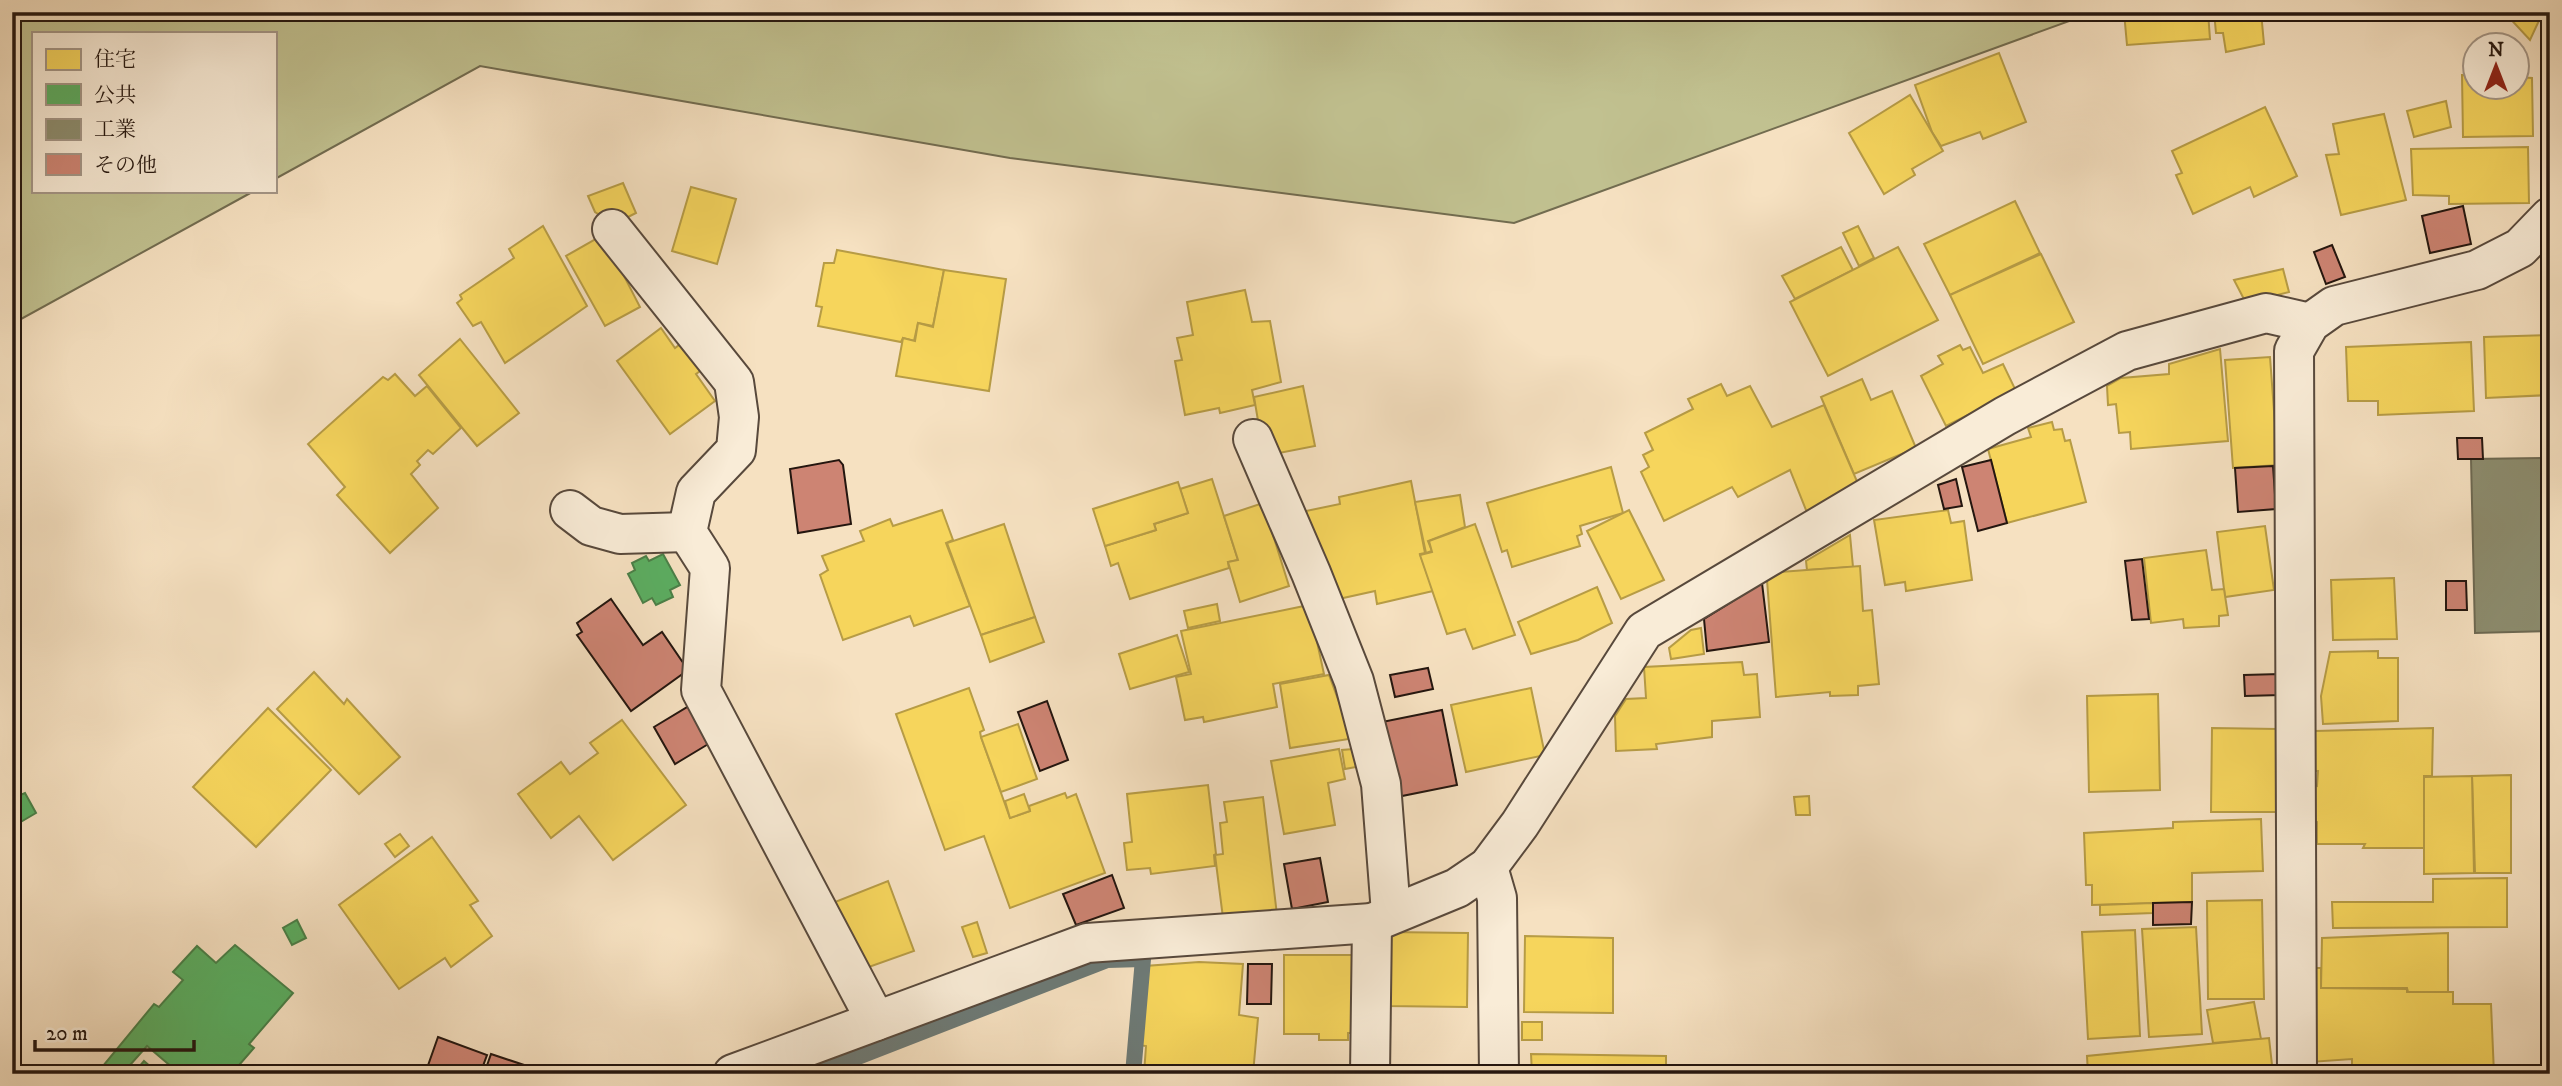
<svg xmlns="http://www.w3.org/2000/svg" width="2562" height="1086" font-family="'IM FELL DW Pica','Noto Serif JP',serif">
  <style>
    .green { fill: #c1c190; stroke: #726c50; stroke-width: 2 }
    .homes { fill: #f6d55c; stroke: #b79c45; stroke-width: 2 }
    .public { fill: #5aae61; stroke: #4a8048; stroke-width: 2 }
    .industry { fill: #8c8c6e; stroke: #6d6952; stroke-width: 2 }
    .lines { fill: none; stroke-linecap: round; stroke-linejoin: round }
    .stream { stroke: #6d7a76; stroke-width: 16 }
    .building { fill: #cd8473; stroke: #24160f; stroke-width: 2 }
    .street-casing { stroke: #58493c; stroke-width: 42 }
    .street { stroke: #f9ecd7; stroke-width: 38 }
  </style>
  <rect width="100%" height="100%" fill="#f6e1c1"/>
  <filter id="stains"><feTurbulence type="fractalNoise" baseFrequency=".00286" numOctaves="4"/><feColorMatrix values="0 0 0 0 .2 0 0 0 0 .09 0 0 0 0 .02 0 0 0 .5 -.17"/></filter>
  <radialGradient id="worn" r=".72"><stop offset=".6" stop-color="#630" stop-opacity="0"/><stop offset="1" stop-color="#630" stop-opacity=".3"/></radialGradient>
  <path class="green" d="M12,12h2082l-580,211 -504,-65 -530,-92 -205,113v-146h-242v158h221l-242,133z"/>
  <g class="homes">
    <path d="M2124,12h84l2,27 -83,6z"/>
    <path d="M2214,12h47l3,32 -38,8 -3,-19h-7z"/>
    <path d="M2394,12h18l-13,8z"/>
    <path d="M2504,12h39l-13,28z"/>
    <path d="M1999,53l27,69 -43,17 -3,-7 -39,14 -9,-14 -17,-47z"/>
    <path d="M2462,75l12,1v12h42v-11l16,1 1,58 -70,1z"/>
    <path d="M1910,95l33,56 -31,18 3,6 -31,19 -35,-61z"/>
    <path d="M2446,101l5,26 -37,10 -7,-26z"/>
    <path d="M2265,107l32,69 -43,21 -4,-10 -57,27 -17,-39 6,-2 -10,-22z"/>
    <path d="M2384,114l22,86 -65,15 -15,-60 13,-1 -6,-30z"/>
    <path d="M2528,147l1,56 -80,1v-8l-36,-1 -2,-46z"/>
    <path d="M623,183l13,30 -22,11 -19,-12 -7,-16z"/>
    <path d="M691,187l45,12 -19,65 -45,-13z"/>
    <path d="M2015,201l25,52 -90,42 -26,-51z"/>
    <path d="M543,226l44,80 -82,57 -24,-41 -8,4 -16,-23 5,-4 -2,-4 54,-37 -5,-9z"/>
    <path d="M1858,226l16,32 -15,8 -16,-33z"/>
    <path d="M603,235l37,72 -35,19 -39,-70z"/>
    <path d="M1841,247l12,23 -58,29 -13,-23z"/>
    <path d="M1898,247l40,73 -110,56 -38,-74z"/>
    <path d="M837,250l107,20 -11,56 -15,-3 -4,18 -11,-3 -2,4 -83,-16 4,-19 -6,-1 8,-43h10z"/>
    <path d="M2041,254l33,68 -91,42 -33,-69z"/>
    <path d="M2283,269l6,23 -43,11 -12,-23z"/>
    <path d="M944,270l62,9 -17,112 -93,-15 7,-38 12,3 3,-18 15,4z"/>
    <path d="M1245,290l7,32 18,-1 11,61 -29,8 3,15 -35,8 -1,-5 -34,7 -10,-54 7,-1 -5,-22 16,-3 -6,-33z"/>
    <path d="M661,328l14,20 8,-6 20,27 -7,5 19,27 -45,33 -53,-73z"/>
    <path d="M2550,335v60l-64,3 -2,-61z"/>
    <path d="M460,339l59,74 -42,33 -58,-71z"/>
    <path d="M2471,342l3,69 -96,4v-14h-30l-2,-54z"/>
    <path d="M1960,345l3,5 7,-3 13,26 20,-9 13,27 -70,35 -25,-50 22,-12 -5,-8z"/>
    <path d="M2220,349l8,92 -97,8 -1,-17 -11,1 -3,-29 -8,1 -1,-19 14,-8 48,-4v-10z"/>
    <path d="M2270,357l8,108 -45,3 -8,-108z"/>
    <path d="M395,374l20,22 12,-10 34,42 -28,26 -5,-4 -11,11 3,4 -9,9 27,34 -48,45 -53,-58 8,-8 -37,-43 75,-67 5,3z"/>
    <path d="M1862,379l9,21 21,-9 24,57 -62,26 -33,-77z"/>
    <path d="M1721,384l6,12 23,-10 22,41 52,-22 35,81 -51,29 -18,-45 -52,27 -6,-10 -68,34 -23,-49 8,-5 -6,-12 10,-5 -8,-17 48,-24 -5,-10z"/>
    <path d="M1303,386l12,60 -51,10 -10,-59z"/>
    <path d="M2052,422l2,8 8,-1 3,12 5,-1 16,62 -79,21 -19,-74 43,-12 -3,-9z"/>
    <path d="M1611,467l12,46 -43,13 2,8 -5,2 3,10 -68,21 -5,-17 -5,2 -15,-49z"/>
    <path d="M1212,479l26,81 -10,2 1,6 -99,31 -12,-36 -7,3 -6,-20 51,-16 -2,-6 34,-11 -8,-24z"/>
    <path d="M1411,481l14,72 -5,1 13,37 -56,13 -2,-13 -50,11 -19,-91 34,-7 -1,-7z"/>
    <path d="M1178,482l10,31 -34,11 2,6 -51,16 -12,-37z"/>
    <path d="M1460,495l5,32 -37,14 4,10 -6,2 -11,-51z"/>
    <path d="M1263,503l26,83 -49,16 -12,-40 10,-2 -14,-44z"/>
    <path d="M942,510l11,30 -7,3 24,63 -56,20 -4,-10 -67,24 -23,-65 8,-5 -6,-14 42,-15 -4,-10 30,-12 3,7z"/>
    <path d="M1629,510l35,70 -43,19 -34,-68z"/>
    <path d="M1948,510l3,13 13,-2 8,59 -66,11 -1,-9 -20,3 -11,-65z"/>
    <path d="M1004,524l31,93 -54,18 -34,-92z"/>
    <path d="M1475,524l40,111 -42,14 -8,-20 -18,5 -27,-79 12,-3 -3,-11z"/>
    <path d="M2265,526l9,64 -49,7 -8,-65z"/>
    <path d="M1850,535l3,32 -46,3 -1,-9z"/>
    <path d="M2206,550l6,40 12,-1 4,26 -9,1v10l-35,2 -1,-9 -32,4 -7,-65z"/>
    <path d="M1860,566l3,45 9,-1 7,74 -21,2v9l-28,1v-4l-54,5 -9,-117 13,-8z"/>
    <path d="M2394,578l3,61 -64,1 -2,-60z"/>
    <path d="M1597,587l15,36 -34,17 -47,14 -13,-32z"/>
    <path d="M1217,604l3,17 -32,7 -4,-17z"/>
    <path d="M1309,605l15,69 -51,10 4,23 -73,15 -1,-5 -18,3 -9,-43 15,-3 -10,-43z"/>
    <path d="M1035,617l9,25 -54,20 -9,-27z"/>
    <path d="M1701,628l3,26 -33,5 -2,-11 22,-18z"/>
    <path d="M1177,635l12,37 -59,17 -11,-35z"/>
    <path d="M2378,651v7h20v63l-75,3 -2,-28 9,-44z"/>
    <path d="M1742,662l2,13 13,-1 3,43 -48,4v16l-56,7 1,5 -41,2 -1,-35 11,-17 20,-1 -2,-31z"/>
    <path d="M314,672l30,32 3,-5 53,58 -41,37 -82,-85z"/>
    <path d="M1329,675l14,38 6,26 -59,9 -10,-64z"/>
    <path d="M969,688l15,42 -4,2 1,5 29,81 20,-7 -1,-5 36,-13 2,5 9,-4 29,79 -95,35 -26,-72 -39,14 -49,-136z"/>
    <path d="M1531,688l14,67 -79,17 -15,-67z"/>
    <path d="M2158,694l2,96 -71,2 -2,-96z"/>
    <path d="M268,708l63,62 -75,77 -63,-60z"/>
    <path d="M622,720l64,85 -73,55 -34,-44 -28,22 -33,-44 43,-32 9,12 28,-21 -8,-10z"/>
    <path d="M1018,724l19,55 -36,13 -20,-55z"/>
    <path d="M2212,728l66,1v83h-67z"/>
    <path d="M2433,728l-1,48h-8v72h-61l2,-4h-48v-22l-4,-1 1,-36 3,1 1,-15h-3v-40z"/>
    <path d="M1339,749l6,30 -17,4 7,42 -51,9 -13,-73z"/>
    <path d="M1353,749l3,18 -11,2 -3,-19z"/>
    <path d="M2511,775v98h-36l-3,-97z"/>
    <path d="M2472,776l2,97 -50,1v-97z"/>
    <path d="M1208,785l8,69 -2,1 1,11 -64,8 -1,-6 -23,2 -3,-27 8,-1 -5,-48z"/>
    <path d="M1024,794l6,17 -20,7 -5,-17z"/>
    <path d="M1809,796l1,19h-14l-2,-18z"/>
    <path d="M1263,797l14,118 -54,3 -8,-63 8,-1 -3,-31 7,-1 -3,-20z"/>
    <path d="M2261,819l2,52 -71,2v29l-100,3v-20h-6l-2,-52 89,-5v-6z"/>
    <path d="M400,834l9,12 -14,11 -10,-13z"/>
    <path d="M432,837l46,64 -8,4 22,31 -41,31 -6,-9 -46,31 -60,-84z"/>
    <path d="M2507,878v49l-174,1 -1,-26h101v-23z"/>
    <path d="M888,881l26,70 -48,17 -31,-66z"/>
    <path d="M2262,900l2,99h-56l-1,-98z"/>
    <path d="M2153,903v10l-53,2v-10z"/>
    <path d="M977,922l10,31 -14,4 -11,-30z"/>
    <path d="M2196,927l6,107 -53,3 -7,-108z"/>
    <path d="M2135,930l5,106 -52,3 -6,-107z"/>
    <path d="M1387,932l81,1 -1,74 -81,-1z"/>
    <path d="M2448,933v59h-40l-1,-4h-86l1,-50z"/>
    <path d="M1525,936l88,2v75l-89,-1z"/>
    <path d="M1284,955h69v78h-5v7h-29v-6h-35z"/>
    <path d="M1199,962l44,2 -4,51 19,3 -5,56h-109l2,-28 -8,-1 7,-79z"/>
    <path d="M2310,968h11v20l86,1v3h46v12h38l3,70h-119v-5l-23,1v-11l-42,3z"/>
    <path d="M2254,1002l7,37 -48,4 -6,-33z"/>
    <rect x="1522" y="1022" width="20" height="18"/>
    <path d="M2269,1038l4,36h-185l-1,-18z"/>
    <path d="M1531,1054l135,2v18h-134z"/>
  </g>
  <g class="public">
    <path d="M663,554l17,31 -10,5 3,7 -17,8 -4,-7 -9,5 -15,-29 7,-4 -3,-7 14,-7 3,5z"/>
    <path d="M12,785l6,11 7,-3 11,20 -24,14z"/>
    <path d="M297,920l9,18 -14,7 -9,-17z"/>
    <path d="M235,945l58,48 -44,51 5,4 -21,24 -5,-4 -5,6h-43l-33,-28 -25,28h-11l-8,-8 51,-62 5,3 24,-27 -10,-8 24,-26 19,17z"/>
    <path d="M144,1061l15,13h-26z"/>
  </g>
  <path class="industry" d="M2550,458v173l-75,2 -4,-174z"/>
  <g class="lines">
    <path class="stream" d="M814,1074l293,-114 36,-1 -10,115"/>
  </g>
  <g class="building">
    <path d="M2463,206l8,38 -41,9 -8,-37z"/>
    <path d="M2332,245l13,32 -19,7 -12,-32z"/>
    <path d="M2457,438h25l1,21h-25z"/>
    <path d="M839,460l4,5 8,59 -53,9 -8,-64z"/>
    <path d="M1991,460l16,63 -29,8 -16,-64z"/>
    <path d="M2273,466l3,43 -38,3 -3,-44z"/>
    <path d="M1956,479l6,27 -18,3 -6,-24z"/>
    <path d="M2142,559l7,60 -17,1 -7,-59z"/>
    <path d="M2446,581h20l1,29h-21z"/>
    <path d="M1762,583l7,59 -62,9 -3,-32z"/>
    <path d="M611,599l32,46 19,-13 26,38 -57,41 -54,-76 5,-3 -5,-9z"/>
    <path d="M1428,668l5,21 -38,8 -5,-22z"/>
    <path d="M2280,674l1,21 -36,1 -1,-21z"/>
    <path d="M1047,701l21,59 -28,11 -22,-59z"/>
    <path d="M689,706l21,37 -35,21 -21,-37z"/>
    <path d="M1442,710l15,75 -60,12 -15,-75z"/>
    <path d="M1320,858l8,44 -36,7 -8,-45z"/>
    <path d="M1112,875l12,33 -48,17 -13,-31z"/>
    <path d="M2192,902l-1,22 -38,1v-22z"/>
    <path d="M1248,964h24l-1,40h-24z"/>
    <path d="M438,1037l49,18 -7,19h-55z"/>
    <path d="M491,1054l33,11 -3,9h-37z"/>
  </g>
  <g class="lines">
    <g class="street-casing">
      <g id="street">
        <path d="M612,229l122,153 5,35 -3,33 -40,42 -9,40 23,36 -9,122 175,331"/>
        <path d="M1253,439l58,134 43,108 27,103 10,129"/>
        <path d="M570,510l21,16 29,8 67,-2"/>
        <path d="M1488,867l9,31 2,176"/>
        <path d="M733,1074l354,-131 285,-20 85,-35 31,-21 32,-43 124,-193 361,-215 122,-65 139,-38 44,10"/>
        <path d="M1370,1074l2,-151"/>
        <path d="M2297,1074l-3,-723 16,-28 24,-17 143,-36 43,-22 30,-31"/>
      </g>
    </g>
    <use href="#street" class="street"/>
  </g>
  <rect width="2562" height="1086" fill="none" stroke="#f6e1c1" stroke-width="42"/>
  <rect x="14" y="14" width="2534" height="1058" fill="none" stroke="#24160f" stroke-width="3.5"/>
  <rect x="21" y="21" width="2520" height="1044" fill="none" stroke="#24160f" stroke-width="2"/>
  <rect x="32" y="32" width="245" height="161" fill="#f9ecd7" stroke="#a49687" stroke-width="2"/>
  <rect x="46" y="49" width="35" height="21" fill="#f6d55c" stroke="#a49687" stroke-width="2"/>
  <text x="94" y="66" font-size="21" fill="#24160f">住宅</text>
  <rect x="46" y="84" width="35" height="21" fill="#5aae61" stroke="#a49687" stroke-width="2"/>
  <text x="94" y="102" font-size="21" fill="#24160f">公共</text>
  <rect x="46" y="119" width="35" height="21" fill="#8c8c6e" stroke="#a49687" stroke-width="2"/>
  <text x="94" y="136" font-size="21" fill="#24160f">工業</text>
  <rect x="46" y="154" width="35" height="21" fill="#cd8473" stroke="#a49687" stroke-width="2"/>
  <text x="94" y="172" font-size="21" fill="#24160f">その他</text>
  <g transform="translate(2496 66)"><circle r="33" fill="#f9ecd7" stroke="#a49687" stroke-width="2"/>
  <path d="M0-5L12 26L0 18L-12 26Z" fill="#8f2418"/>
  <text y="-10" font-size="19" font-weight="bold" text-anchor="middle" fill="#24160f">N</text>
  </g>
  <path d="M35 1040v10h159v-10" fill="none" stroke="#24160f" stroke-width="3.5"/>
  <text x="46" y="1040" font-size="21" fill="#24160f" stroke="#f9ecd7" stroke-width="5" paint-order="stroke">20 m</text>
  <rect width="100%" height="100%" filter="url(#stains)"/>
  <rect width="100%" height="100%" fill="url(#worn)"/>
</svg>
